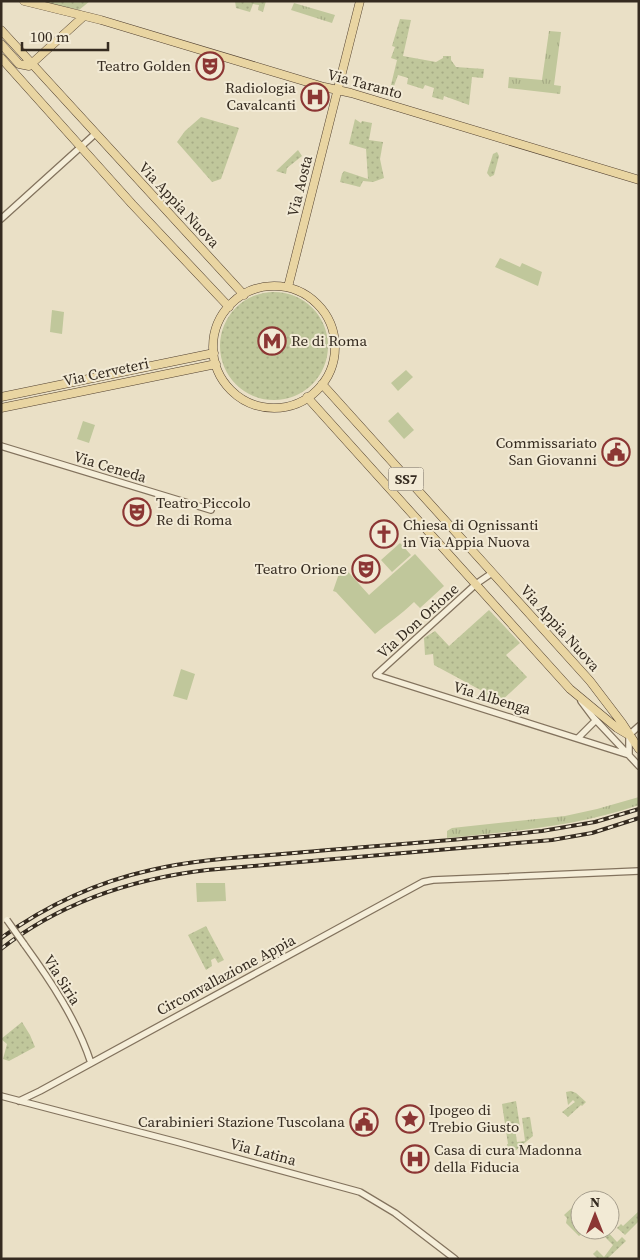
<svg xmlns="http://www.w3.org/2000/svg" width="640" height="1260" viewBox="0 0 640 1260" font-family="'Source Serif 4',serif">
	<defs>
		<pattern id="grass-tufts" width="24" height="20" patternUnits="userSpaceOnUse" patternTransform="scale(1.25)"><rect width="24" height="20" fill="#c0c79b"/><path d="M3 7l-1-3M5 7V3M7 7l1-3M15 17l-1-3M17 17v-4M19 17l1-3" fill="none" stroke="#a6ab85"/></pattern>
		<pattern id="park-dots" width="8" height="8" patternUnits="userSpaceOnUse" patternTransform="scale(1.25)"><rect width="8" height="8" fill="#c0c79b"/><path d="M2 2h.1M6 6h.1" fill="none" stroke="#a6ab85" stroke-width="1.8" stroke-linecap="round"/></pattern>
	</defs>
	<rect width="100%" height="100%" fill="#eae0c6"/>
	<path fill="url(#grass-tufts)" d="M294,3L335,15L332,23L291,10Z
		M549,31L561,32L554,85L561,86L560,94L508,88L509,77L542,80Z
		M639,797V805C575,827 513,831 447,838V831L452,828L565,816L597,809Z"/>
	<path fill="url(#park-dots)" d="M39,1H90L79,10Z
		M235,1H266L263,12L258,10L259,5L253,4L250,12L236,8Z
		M400,19L411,20L403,56L436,62L443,58V56H451V60L456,67L484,69L483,78L472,77L469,105L444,96L443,100L432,97L434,88L425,85L423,89L407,84L408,78L398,75L394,86L391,85L397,60L391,58L395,47L392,46Z
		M201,117L239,128L221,179L212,182L177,142L185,131Z
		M355,119L361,123L362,121L372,123L369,140L383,142L380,159L384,178L373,182L363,181L360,187L340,182L342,174L344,171L368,179L366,149L349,144Z
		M298,150L302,156L287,168L286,174L276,171Z
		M497,152L499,156L494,175L490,177L487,173L493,154Z
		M220 346a54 54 0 1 1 108 0a54 54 0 1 1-108 0Z
		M489,610L520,643L506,655L527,677L498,704L485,700L484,698L486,693L434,665L433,654L425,655L424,638L435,631L449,646Z
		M206,926L224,960L218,963L215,958L211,960L212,966L206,970L188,935Z
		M22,1022L30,1035L35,1047L9,1061L3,1059L7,1044L1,1039Z
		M571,1091L576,1093L586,1102L582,1106L581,1105L568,1117L562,1112L575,1102L573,1100L568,1105L566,1092Z
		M516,1101L520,1127L515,1128L517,1142L525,1141L522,1118L530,1117L533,1136L509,1156L507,1144H508L502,1104Z
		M576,1204L580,1207V1215L572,1223L582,1234L579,1236L566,1223L567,1218L564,1215Z
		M639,1211V1221L625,1235L617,1228L621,1224L623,1226Z
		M607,1231L617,1242L622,1237L626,1241L607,1259H598L593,1254L597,1250L604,1257L613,1245L603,1235Z"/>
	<path fill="#c0c79b" d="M500,258L520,267L522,263L542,272L538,286L495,267Z
		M52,310L64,312L62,334L50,332Z
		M406,370L413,377L398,391L391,383Z
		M398,412L414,430L404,439L388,421Z
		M83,421L95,425L89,443L77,439Z
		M400,543L411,555L392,572L381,560Z
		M415,554L444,586L420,608L414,602C402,614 388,623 375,634L336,592L333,591L342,565L369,595Z
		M181,669L195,674L187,700L173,696Z
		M196,883H225L226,901L197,902Z"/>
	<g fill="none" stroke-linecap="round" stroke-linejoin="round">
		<g stroke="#83735e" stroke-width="8">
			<path id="minor" d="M1,219L95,134
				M1,446L211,510
				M492,573L476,584L376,675L629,755
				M581,701L593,717L639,766
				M578,738L596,720
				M629,755V735L639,726
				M24,944C50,980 77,1020 91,1063
				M1,1096L177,1142L360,1192L395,1213L455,1259
				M19,1101L40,1091L423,882L433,880L639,871"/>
		</g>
		<g stroke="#524131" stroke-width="9">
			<path id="major" d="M24,1L101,20L324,87L351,93L639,180
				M1,30L244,295
				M1,44L19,64L29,66L84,16
				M1,58L132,204L229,307
				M213 347a61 61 0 1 1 122 0a61 61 0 1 1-122 0Z
				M288,287L360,1
				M322,384L590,681L622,723L639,749
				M1,397L214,353
				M307,397L570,689L617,728L627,734
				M1,408L216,364"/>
		</g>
		<use href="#minor" stroke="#f5eed9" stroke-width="5.5"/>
		<use href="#major" stroke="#e9d5a2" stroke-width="8"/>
		<g stroke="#352b20" stroke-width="4">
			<path id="rail" d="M1,938C47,905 97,882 151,870C202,858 254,857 305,852C384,845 463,840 542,831L595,822L639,809
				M1,949C61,902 132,879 207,870L552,840L592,833L639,818"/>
		</g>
		<use href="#rail" stroke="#f2ead5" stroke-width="2" stroke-dasharray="5.5" stroke-linecap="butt"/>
		<g stroke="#83735e" stroke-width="8" stroke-linecap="butt">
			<path id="minor-bridge" d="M7,920L24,944"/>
		</g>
		<use href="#minor-bridge" stroke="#f5eed9" stroke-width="5.5"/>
	</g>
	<defs>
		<g id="theatre-ring" transform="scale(1.4375)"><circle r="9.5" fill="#f2ead5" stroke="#8c3634" stroke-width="1.5"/><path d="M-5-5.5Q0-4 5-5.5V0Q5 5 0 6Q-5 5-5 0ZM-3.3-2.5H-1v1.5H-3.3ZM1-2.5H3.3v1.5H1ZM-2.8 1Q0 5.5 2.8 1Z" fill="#8c3634"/></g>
		<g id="hospital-ring" transform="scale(1.4375)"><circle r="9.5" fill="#f2ead5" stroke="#8c3634" stroke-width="1.5"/><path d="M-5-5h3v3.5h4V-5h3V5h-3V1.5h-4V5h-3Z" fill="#8c3634"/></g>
		<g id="metro-ring" transform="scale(1.4375)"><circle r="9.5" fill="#f2ead5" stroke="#8c3634" stroke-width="1.5"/><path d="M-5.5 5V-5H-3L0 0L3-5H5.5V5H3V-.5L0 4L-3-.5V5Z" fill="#8c3634"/></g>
		<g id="civic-ring" transform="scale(1.4375)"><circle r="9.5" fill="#f2ead5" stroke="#8c3634" stroke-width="1.5"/><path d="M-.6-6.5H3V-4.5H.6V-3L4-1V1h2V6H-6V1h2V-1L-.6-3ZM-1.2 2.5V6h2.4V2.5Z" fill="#8c3634"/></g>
		<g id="church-ring" transform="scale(1.4375)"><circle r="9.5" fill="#f2ead5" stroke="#8c3634" stroke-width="1.5"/><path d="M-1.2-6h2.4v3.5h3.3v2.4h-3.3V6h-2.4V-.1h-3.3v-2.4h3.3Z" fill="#8c3634"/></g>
		<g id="sight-ring" transform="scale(1.4375)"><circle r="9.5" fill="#f2ead5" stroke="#8c3634" stroke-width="1.5"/><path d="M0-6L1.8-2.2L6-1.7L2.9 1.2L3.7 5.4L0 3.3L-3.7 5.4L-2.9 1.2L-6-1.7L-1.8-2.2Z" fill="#8c3634"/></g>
	</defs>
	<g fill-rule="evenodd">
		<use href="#theatre-ring" x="210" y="66"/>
		<use href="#hospital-ring" x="315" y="97"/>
		<use href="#metro-ring" x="272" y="341"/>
		<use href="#civic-ring" x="616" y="452"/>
		<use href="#theatre-ring" x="137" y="512"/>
		<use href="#church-ring" x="384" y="534"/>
		<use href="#theatre-ring" x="366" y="569"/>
		<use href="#sight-ring" x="410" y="1119"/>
		<use href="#civic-ring" x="364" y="1122"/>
		<use href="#hospital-ring" x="415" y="1159"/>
	</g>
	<g text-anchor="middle" stroke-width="4" stroke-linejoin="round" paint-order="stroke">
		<rect fill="#f2ead5" stroke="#6e6456" stroke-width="1" x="388.5" y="467.5" width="35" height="23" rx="4"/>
		<g font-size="14" font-weight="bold" fill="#352b20">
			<text x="406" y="484">SS7</text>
		</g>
		<g font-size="15" fill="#352b20" stroke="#f2ead5" text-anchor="end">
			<text x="191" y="71">Teatro Golden</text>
			<text x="296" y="93">Radiologia<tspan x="296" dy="17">Cavalcanti</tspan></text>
			<text x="291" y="346" text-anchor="start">Re di Roma</text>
			<text x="597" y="448">Commissariato<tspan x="597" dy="17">San Giovanni</tspan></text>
			<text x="156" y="508" text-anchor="start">Teatro Piccolo<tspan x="156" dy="17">Re di Roma</tspan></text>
			<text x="403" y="530" text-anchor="start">Chiesa di Ognissanti<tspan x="403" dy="17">in Via Appia Nuova</tspan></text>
			<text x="347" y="574">Teatro Orione</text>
			<text x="429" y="1115" text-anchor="start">Ipogeo di<tspan x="429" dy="17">Trebio Giusto</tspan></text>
			<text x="345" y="1127">Carabinieri Stazione Tuscolana</text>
			<text x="434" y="1155" text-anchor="start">Casa di cura Madonna<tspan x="434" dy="17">della Fiducia</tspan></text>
		</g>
		<g font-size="15" fill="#352b20" stroke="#f2ead5">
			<text transform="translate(365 84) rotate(15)" y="5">Via Taranto</text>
			<text transform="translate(300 186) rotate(-76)" y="5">Via Aosta</text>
			<text transform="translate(179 205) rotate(47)" y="5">Via Appia Nuova</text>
			<text transform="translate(106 372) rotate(-12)" y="5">Via Cerveteri</text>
			<text transform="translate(110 467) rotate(17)" y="5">Via Ceneda</text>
			<text transform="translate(418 621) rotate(-42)" y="5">Via Don Orione</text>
			<text transform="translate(560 628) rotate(48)" y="5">Via Appia Nuova</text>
			<text transform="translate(492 698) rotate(17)" y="5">Via Albenga</text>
			<text transform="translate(226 975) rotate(-28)" y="5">Circonvallazione Appia</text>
			<text transform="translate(62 980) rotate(58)" y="5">Via Siria</text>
			<text transform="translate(263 1152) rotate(15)" y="5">Via Latina</text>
		</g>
	</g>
	<rect width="640" height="1260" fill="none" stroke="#352b20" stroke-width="5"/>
	<g transform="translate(595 1215)"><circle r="24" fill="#f2ead5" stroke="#a69e8d"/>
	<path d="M0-4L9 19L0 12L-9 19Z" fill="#8c3634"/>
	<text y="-8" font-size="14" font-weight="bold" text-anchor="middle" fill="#352b20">N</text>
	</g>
	<path d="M22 42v8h86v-8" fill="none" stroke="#352b20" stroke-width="2.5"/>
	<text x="30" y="42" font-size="15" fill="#352b20" stroke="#f2ead5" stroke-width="4" paint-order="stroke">100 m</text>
</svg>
